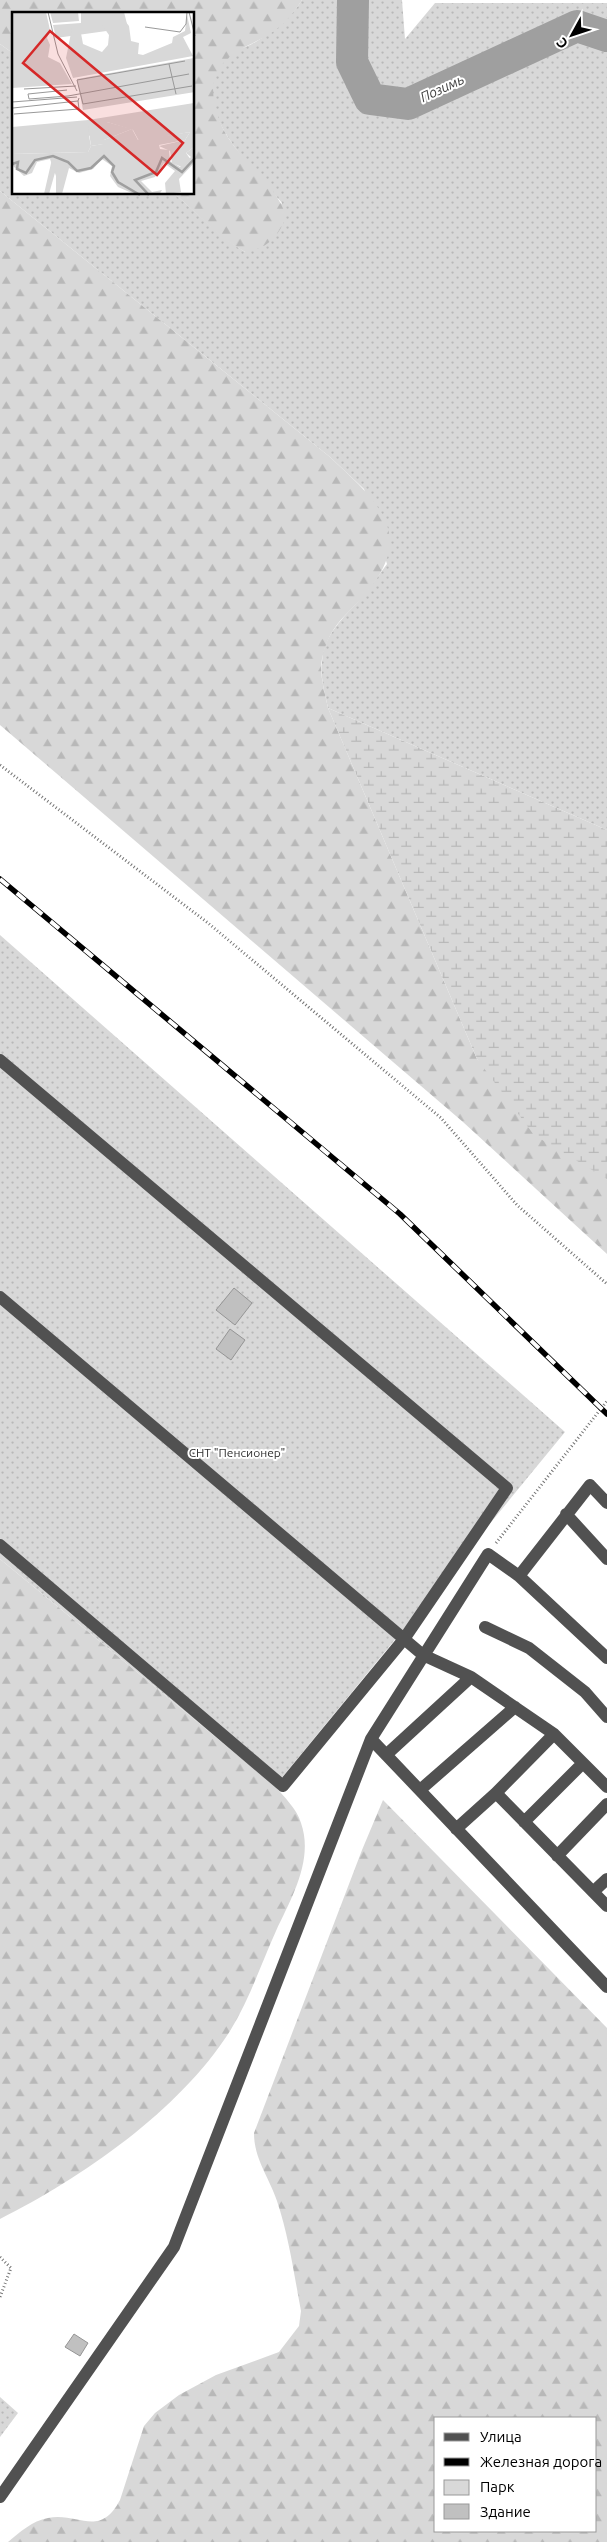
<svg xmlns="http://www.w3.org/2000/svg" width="607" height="2542" viewBox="0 0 607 2542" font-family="Ubuntu,sans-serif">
	<defs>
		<pattern id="green-dots" width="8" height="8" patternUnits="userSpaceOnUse" patternTransform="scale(1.25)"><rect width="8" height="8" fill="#d8d8d8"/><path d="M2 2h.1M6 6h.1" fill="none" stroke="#b8b8b8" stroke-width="1.8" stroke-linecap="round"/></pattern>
		<pattern id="forest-firs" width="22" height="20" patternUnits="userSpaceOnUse" patternTransform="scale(1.25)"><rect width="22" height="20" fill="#d8d8d8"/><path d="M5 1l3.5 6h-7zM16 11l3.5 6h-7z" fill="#b8b8b8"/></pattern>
		<pattern id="wetland-marsh" width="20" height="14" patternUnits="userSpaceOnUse" patternTransform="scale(1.25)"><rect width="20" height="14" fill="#d8d8d8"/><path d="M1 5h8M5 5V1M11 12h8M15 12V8" fill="none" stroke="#b8b8b8"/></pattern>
	</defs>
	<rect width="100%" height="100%" fill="#fff"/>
	<path fill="url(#green-dots)" d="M302,0H402L405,39L435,3H607V830L328,708C325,693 320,678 322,662C324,633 344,618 361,598C370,588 378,576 387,564L364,489L330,457L0,191V44L14,54V194H175L224,238L245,252L282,203C253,169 174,96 233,53C240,48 250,46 257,41C274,31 291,17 302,0Z
		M0,935L565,1432L275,1786L0,1559Z
		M0,2397L18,2413L0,2437Z"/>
	<path fill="url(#forest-firs)" fill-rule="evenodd" d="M0,0H302C294,12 286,23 274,31C256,44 234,48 221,66C212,78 212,93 215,106C226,157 275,176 286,217C278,238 266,249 245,252L224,239L175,194H194V14H14V54L0,44Z
		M0,191L330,457C381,505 418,536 361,599C341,620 329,628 322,659C319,674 325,692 328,708L477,1059L607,1178V1254L463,1122L0,725Z
		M0,1559L275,1786C284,1797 297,1809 301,1823C314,1860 291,1899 276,1931C261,1964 249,2001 230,2031C180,2110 82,2178 0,2219Z
		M383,1800L607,2028V2542H8C20,2532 32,2521 48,2518C79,2512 99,2539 120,2500L144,2426L155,2413L179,2395L216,2375L279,2352L299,2326L301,2311C294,2274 289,2237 277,2201C269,2177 254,2159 254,2133L362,1850ZM596,2418V2531H436V2418Z"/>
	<path fill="url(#wetland-marsh)" d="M328,708L607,830V1179L534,1135L477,1059Z"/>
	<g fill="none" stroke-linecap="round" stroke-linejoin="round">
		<path stroke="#9f9f9f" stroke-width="32" d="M353,0L352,62L370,99L408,104L577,26L607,36"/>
	</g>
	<path fill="#c0c0c0" stroke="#959595" d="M234,1288L252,1303L235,1325L216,1310Z
		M230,1329L245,1340L231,1360L216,1349Z
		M74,2334L88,2343L80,2356L65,2347Z"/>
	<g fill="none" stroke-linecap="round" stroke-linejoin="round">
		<path stroke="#737373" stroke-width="3" stroke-dasharray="1 2.5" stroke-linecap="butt" d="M0,765L208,923L441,1118L517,1205L607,1284
			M496,1543L607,1401
			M0,2257L11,2268L0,2297"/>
		<path stroke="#515151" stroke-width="12" d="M0,1060L507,1488L404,1639L283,1786L0,1545
			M0,1297L423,1655L471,1677L554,1734L607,1787
			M566,1514L607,1559
			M519,1576L590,1485L607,1503
			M485,1627L529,1648L585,1692L607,1717
			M371,1739L607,1987
			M386,1755L471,1677
			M420,1790L515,1707
			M496,1793L607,1906
			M524,1822L583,1763
			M456,1829L496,1793L554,1734
			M557,1856L607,1804
			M593,1892L607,1879
			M0,2497L174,2247L371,1739L488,1554L519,1576L607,1658"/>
		<g stroke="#000" stroke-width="5.5">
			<path id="rail" d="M0,879L400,1214L607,1414"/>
		</g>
		<use href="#rail" stroke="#fff" stroke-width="4" stroke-dasharray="11" stroke-linecap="butt"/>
	</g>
	<g text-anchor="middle" stroke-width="4" stroke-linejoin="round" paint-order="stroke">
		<g font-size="12" fill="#2f2f2f" stroke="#fff">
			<text x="237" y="1457">СНТ "Пенсионер"</text>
		</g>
		<g font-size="14" font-style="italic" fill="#404040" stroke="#fff">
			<text transform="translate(442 88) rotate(-25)" y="5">Позимь</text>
		</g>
	</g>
	<g transform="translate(12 12)">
		<rect width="182" height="182" fill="#fff"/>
		<path d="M38,0H66L67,9L41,11ZM69,0H112L116,16L44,26L41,13L69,11ZM182,46L183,80L71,98L65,67ZM120,117L126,128L178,120L173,128L147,133L148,137L157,138L158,149L168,155L179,145L174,141L182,135V151L167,167L169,180L154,182L153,171L163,159L152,151L143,165L129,169L140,180L150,178L147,183L122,182L106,175L98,164L100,154L90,147L81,157L67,161L57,156L50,182H44V164L38,147L25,150L20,161L12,164L0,153V142L76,140L79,134L91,132L92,128Z" fill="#d8d8d8"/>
		<path d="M0,0H34L38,18L35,26L38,33L36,45L48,51L60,72L0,76ZM108,3L117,14L119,29L127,31L126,42L131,43L160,31L161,25L173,19L175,3L179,21L171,25L181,44L61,66L54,46L60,16H68L71,32L90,40L96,33L97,23L90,13L95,4ZM182,91V135L174,141L179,148L170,155L160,151L158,139L147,134L173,128L178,120L127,129L121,118L95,110L77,124L79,134L76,140L0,142V115L76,108Z" fill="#d8d8d8"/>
		<path d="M88,109L95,110L120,117L92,128V132L79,134L76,114ZM40,147L44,149V157L37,182H32Z" fill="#d8d8d8"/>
		<path fill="none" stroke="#9f9f9f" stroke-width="2.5" d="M0,152L6,150L5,157L14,161L23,148L41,144L56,150L65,159L79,156L92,144L102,154L100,160L106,170L128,183M137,183L123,168L144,160L150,146L170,160L183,146"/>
		<path fill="none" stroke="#999" stroke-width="1" d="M36,0L46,42L65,79M177,0L183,24M133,15L168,20L174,12L175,0M173,49L65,68L71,92L180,74M157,52L164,82M12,77L64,74M55,78L16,82L17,87L56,84L177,62M0,90L65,85M1,96L66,89L67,86M2,102L67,97L66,89"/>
		<path fill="#d62828" fill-opacity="0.15" stroke="#d62828" stroke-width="2.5" d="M38,19L171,131L145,163L11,51Z"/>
		<rect width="182" height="182" fill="none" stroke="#000" stroke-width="2.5"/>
	</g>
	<rect x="434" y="2417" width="162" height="115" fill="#ffffff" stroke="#999999"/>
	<rect x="444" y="2433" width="25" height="8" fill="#515151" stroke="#999999"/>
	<text x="480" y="2442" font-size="15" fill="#000000">Улица</text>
	<rect x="444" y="2458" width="25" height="8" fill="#000000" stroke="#999999"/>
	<text x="480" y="2467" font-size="15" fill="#000000">Железная дорога</text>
	<rect x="444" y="2480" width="25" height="15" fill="#d8d8d8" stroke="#999999"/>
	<text x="480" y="2492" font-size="15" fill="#000000">Парк</text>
	<rect x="444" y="2504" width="25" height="15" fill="#c0c0c0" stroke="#999999"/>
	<text x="480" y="2517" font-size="15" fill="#000000">Здание</text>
	<g transform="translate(572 35) rotate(230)" stroke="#ffffff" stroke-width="4" paint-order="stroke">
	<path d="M0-4L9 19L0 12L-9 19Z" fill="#000000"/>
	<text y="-8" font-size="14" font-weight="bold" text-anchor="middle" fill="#000000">С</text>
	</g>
</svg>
